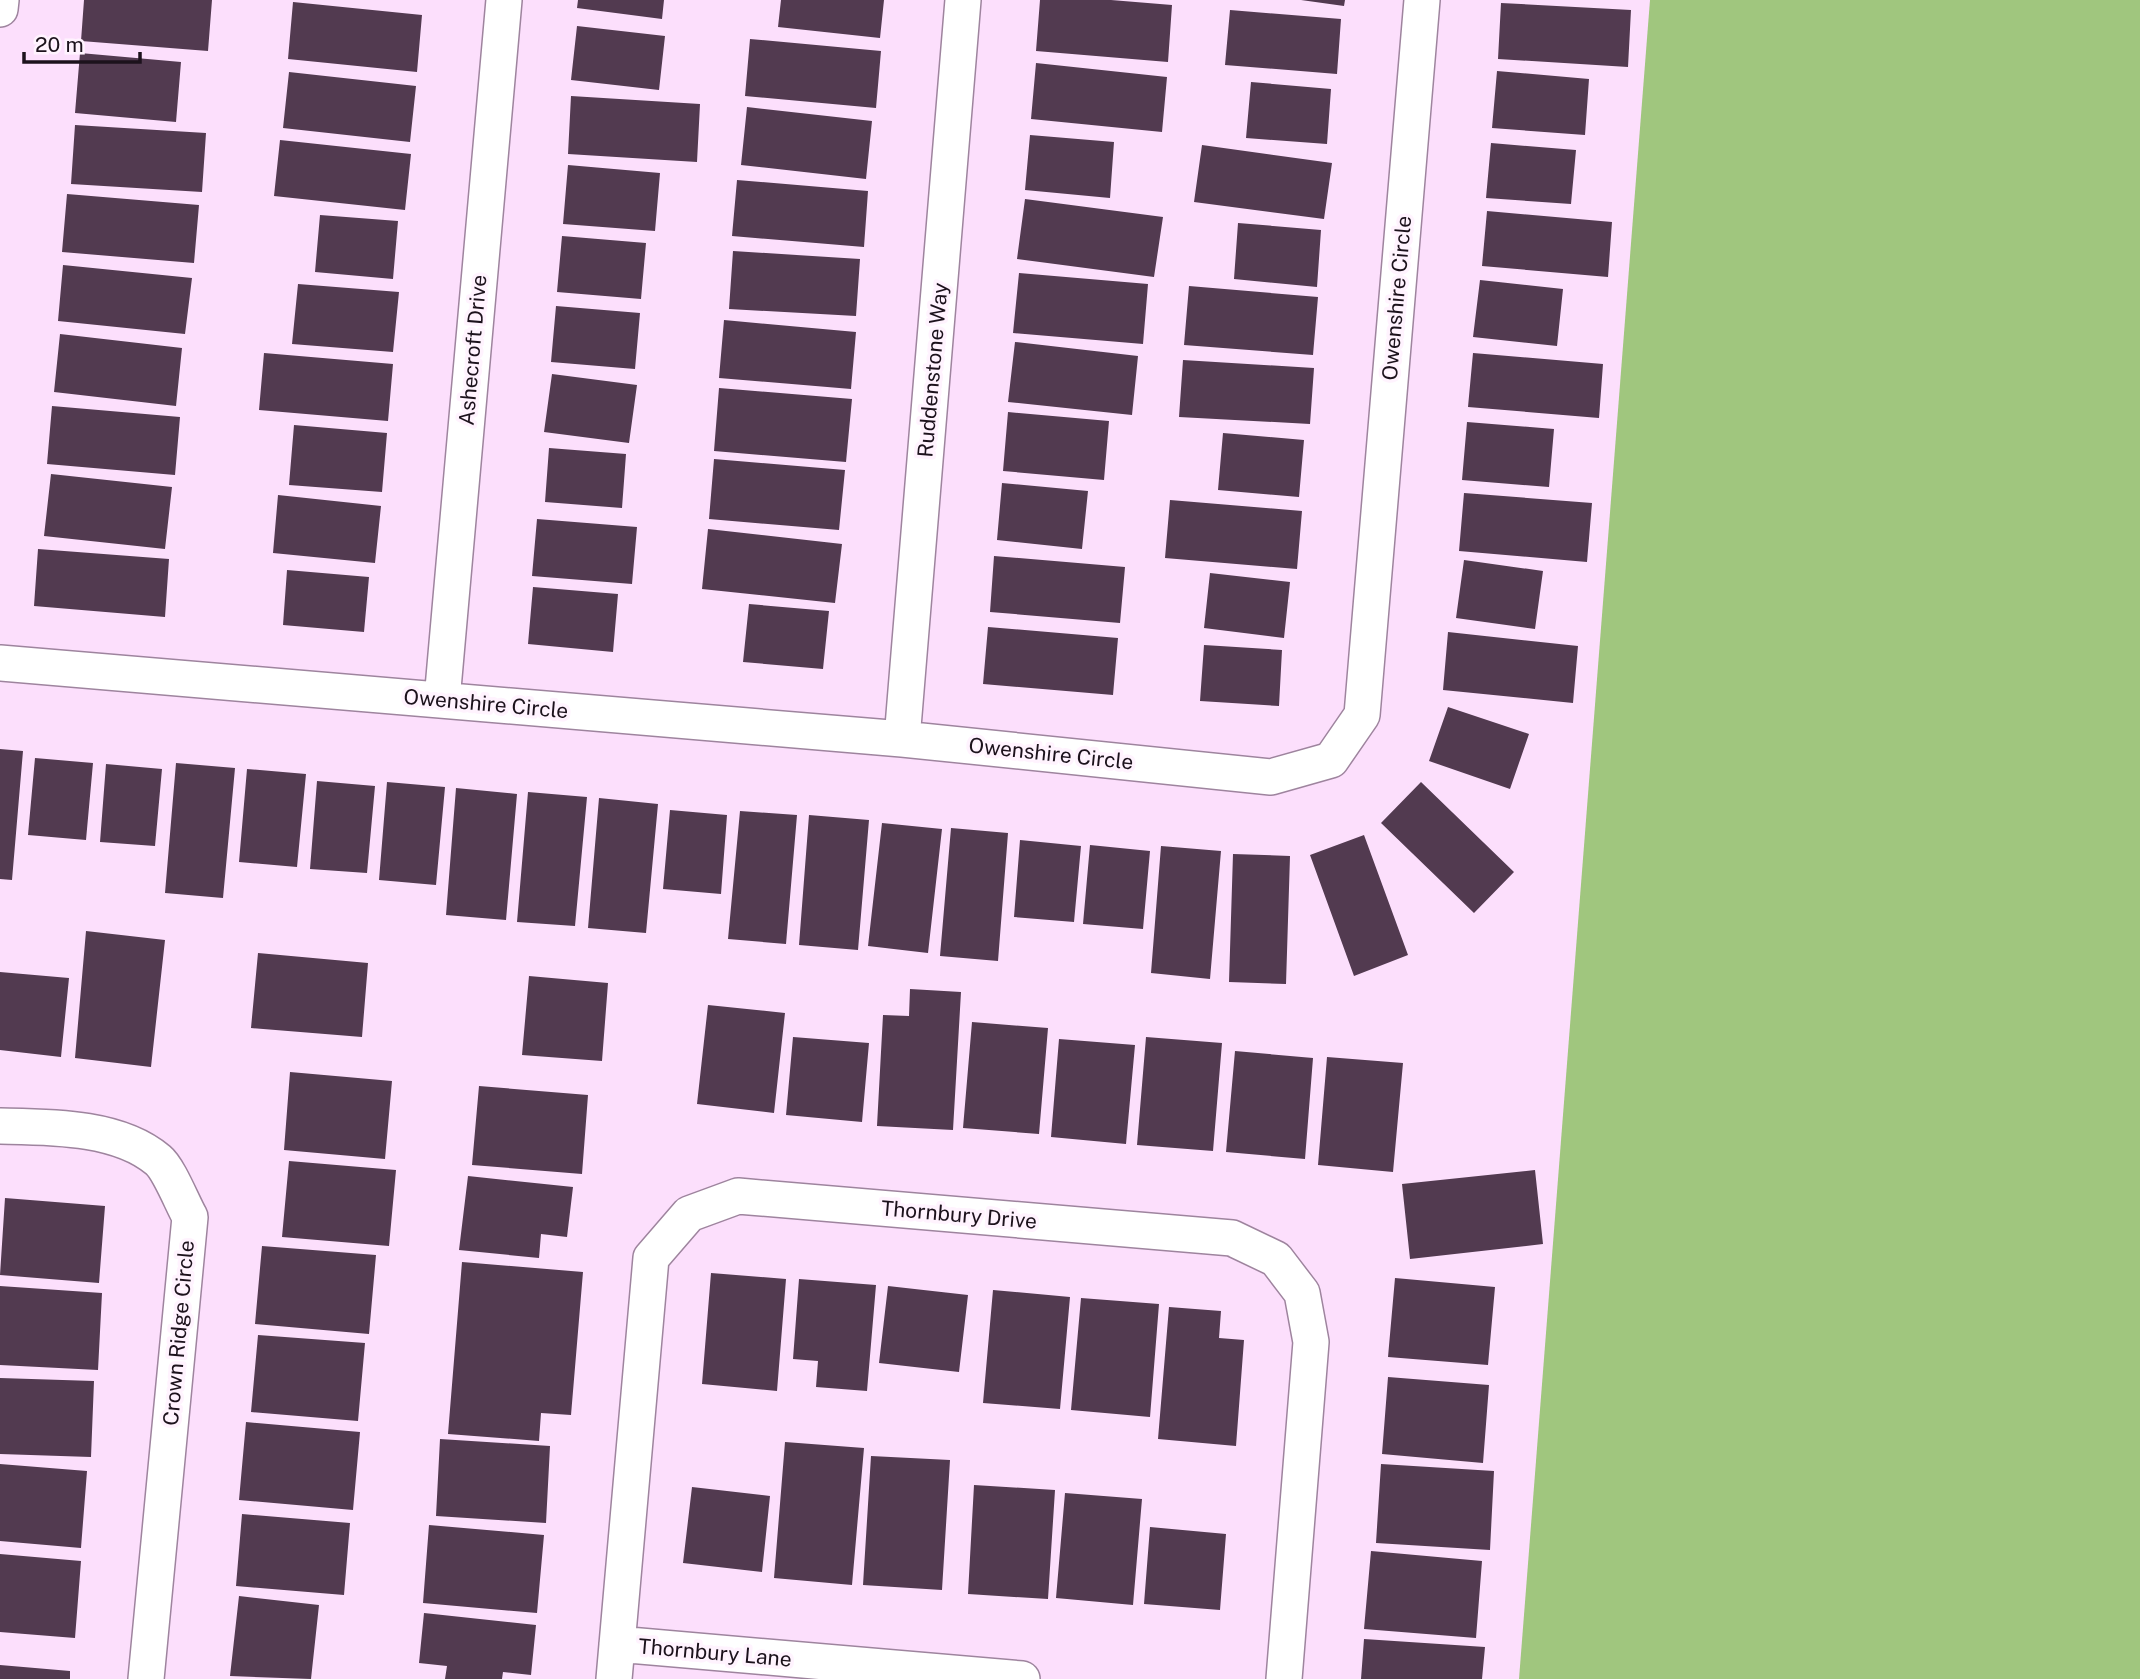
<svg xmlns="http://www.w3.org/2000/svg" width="2140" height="1679" viewBox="0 0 2140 1679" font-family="'Public Sans',sans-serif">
	<rect width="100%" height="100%" fill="#fcdffc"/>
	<path fill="#a0c67e" d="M1650,0H2140V1679H1519Z"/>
	<path fill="#523a50" d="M84,0H212L208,51L81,41Z
		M578,0H664L662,19L577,8Z
		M781,0H884L880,38L778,27Z
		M1040,0H1111L1172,5L1168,62L1036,51Z
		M1301,0H1345L1344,6Z
		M293,2L422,15L417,72L288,59Z
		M1501,3L1631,10L1628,67L1498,59Z
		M1230,10L1341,19L1337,74L1225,65Z
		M577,26L665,36L659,90L571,80Z
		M750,39L881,51L876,108L745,96Z
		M80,53L181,62L176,122L75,113Z
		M1036,63L1167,77L1162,132L1031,119Z
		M1497,71L1589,79L1585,135L1492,128Z
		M289,72L416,86L410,142L283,128Z
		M1251,82L1331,89L1327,144L1246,138Z
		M571,96L700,104L697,162L568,154Z
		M747,107L872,121L866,179L741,165Z
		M75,125L206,133L202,192L71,184Z
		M1030,135L1114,142L1110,198L1025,190Z
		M280,140L411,154L405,210L274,196Z
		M1491,143L1576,150L1571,204L1486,198Z
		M1202,145L1332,163L1324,219L1194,202Z
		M568,165L660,173L655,231L563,224Z
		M737,180L868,191L864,247L732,236Z
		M67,194L199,205L194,263L62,252Z
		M1025,199L1163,217L1154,277L1017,259Z
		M1487,211L1612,222L1608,277L1482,266Z
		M320,215L398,221L393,279L315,272Z
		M1238,223L1321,230L1317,287L1234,279Z
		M562,236L646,243L641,299L557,292Z
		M733,251L860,259L856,316L729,309Z
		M63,265L192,278L185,334L58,321Z
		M1019,273L1148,284L1143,344L1013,333Z
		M1480,280L1563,289L1557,346L1473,337Z
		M298,284L399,292L393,352L292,344Z
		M1189,286L1318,297L1313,355L1184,345Z
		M556,306L640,313L635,369L551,362Z
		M724,320L856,332L851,389L719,378Z
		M60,334L182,348L176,406L54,392Z
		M1015,342L1138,356L1132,415L1008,402Z
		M264,353L393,364L388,421L259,410Z
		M1473,353L1603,364L1599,418L1468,407Z
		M1183,360L1314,368L1310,424L1179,417Z
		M552,374L637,385L629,443L544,432Z
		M719,388L852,399L846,462L714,451Z
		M52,406L180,417L175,475L47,464Z
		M1008,412L1109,421L1104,480L1003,471Z
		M1467,422L1554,429L1549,487L1462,480Z
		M294,425L387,433L382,492L289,485Z
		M1223,433L1304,440L1299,497L1218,490Z
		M549,448L626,454L622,508L545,502Z
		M714,459L845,470L839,530L709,519Z
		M51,474L172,487L165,549L44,536Z
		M1002,483L1088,491L1082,549L997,540Z
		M1464,493L1592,503L1587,562L1459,551Z
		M278,495L381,506L375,563L273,553Z
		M1170,500L1302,511L1297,569L1165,558Z
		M537,519L637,527L632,584L532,576Z
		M708,529L842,544L835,603L702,589Z
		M38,549L169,559L165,617L34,606Z
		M994,556L1125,567L1120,623L990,612Z
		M1464,560L1543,571L1535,629L1456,618Z
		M287,570L369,577L364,632L283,625Z
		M1210,573L1290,582L1284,638L1204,628Z
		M533,587L618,594L613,652L528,644Z
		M749,604L829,611L823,669L743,662Z
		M988,627L1118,638L1113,695L983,684Z
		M1448,632L1578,646L1573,703L1443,690Z
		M1204,645L1282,650L1279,706L1200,701Z
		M1448,707L1529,734L1510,789L1429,761Z
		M0,749L23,751L12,880L0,879Z
		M35,758L93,763L86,840L28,835Z
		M176,763L235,768L223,898L165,893Z
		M106,764L162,769L155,846L100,842Z
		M247,769L306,774L297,867L239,862Z
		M317,781L375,786L367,873L310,869Z
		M387,782L445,787L436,885L379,880Z
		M1421,782L1514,872L1474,913L1381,823Z
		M456,788L517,794L506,920L446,915Z
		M528,792L587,797L575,926L517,922Z
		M599,798L658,804L646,933L588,928Z
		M670,810L727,815L721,894L663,889Z
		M740,811L797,815L786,944L728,939Z
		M809,815L869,820L858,950L799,945Z
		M882,823L942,829L928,953L868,946Z
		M951,828L1008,833L998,961L940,956Z
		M1364,835L1408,955L1354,976L1310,855Z
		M1020,840L1081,846L1074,922L1014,917Z
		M1090,845L1150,851L1143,929L1083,924Z
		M1161,846L1221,851L1210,979L1151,973Z
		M1233,854L1290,856L1286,984L1229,982Z
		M86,931L165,940L151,1067L75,1058Z
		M258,953L368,963L362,1037L251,1028Z
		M0,972L69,978L61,1057L0,1050Z
		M529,976L608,983L602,1061L522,1055Z
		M910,989L961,992L953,1130L877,1126L883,1015L909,1016Z
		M708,1005L785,1013L774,1113L697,1104Z
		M972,1022L1048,1028L1039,1134L963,1128Z
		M793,1037L869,1043L862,1122L786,1115Z
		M1146,1037L1222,1043L1213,1151L1137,1145Z
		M1059,1039L1135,1045L1126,1144L1051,1137Z
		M1235,1051L1313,1058L1305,1159L1226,1152Z
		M1327,1057L1403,1063L1393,1172L1318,1165Z
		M290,1072L392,1081L385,1159L284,1150Z
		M479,1086L588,1095L582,1174L472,1165Z
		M289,1161L396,1170L389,1246L282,1237Z
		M1535,1170L1543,1244L1410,1259L1402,1184Z
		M468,1176L573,1187L567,1237L541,1234L539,1258L459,1250Z
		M5,1198L105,1206L99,1283L0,1275Z
		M262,1246L376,1255L369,1334L255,1324Z
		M462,1262L583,1272L571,1415L541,1413L539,1441L448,1434Z
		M711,1273L786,1279L777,1391L702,1384Z
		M1395,1278L1495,1287L1488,1365L1388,1357Z
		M799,1279L876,1285L867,1391L816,1387L818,1361L793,1359Z
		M0,1286L102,1293L98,1370L0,1365Z
		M888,1286L968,1295L959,1372L879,1363Z
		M993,1290L1070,1297L1060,1409L983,1403Z
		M1081,1298L1159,1304L1150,1417L1071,1410Z
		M1169,1307L1221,1311L1219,1338L1244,1340L1236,1446L1158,1439Z
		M258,1335L365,1343L358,1421L251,1412Z
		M1388,1377L1489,1385L1483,1463L1382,1454Z
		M0,1378L94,1381L91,1457L0,1454Z
		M246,1422L360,1432L353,1510L239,1500Z
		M440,1439L550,1446L546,1523L436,1516Z
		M785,1442L864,1448L852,1585L774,1578Z
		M871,1456L950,1460L942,1590L863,1585Z
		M0,1464L87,1471L81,1548L0,1541Z
		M1381,1464L1494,1471L1490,1550L1376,1543Z
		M974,1485L1055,1490L1048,1599L968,1594Z
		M692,1487L770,1496L762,1572L683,1563Z
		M1065,1493L1142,1499L1133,1605L1056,1598Z
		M242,1514L350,1523L344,1595L236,1586Z
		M429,1525L544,1535L537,1613L423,1603Z
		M1150,1527L1226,1534L1220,1610L1144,1604Z
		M1371,1551L1482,1561L1476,1638L1364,1629Z
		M0,1554L81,1561L75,1638L0,1632Z
		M239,1596L319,1605L311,1679L230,1676Z
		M424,1613L536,1625L531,1675L503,1672L502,1679H445L447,1666L419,1663Z
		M1364,1639L1485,1647L1482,1679H1361Z
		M0,1665L70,1671V1679H0Z"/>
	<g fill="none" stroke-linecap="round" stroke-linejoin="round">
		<g stroke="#9e849e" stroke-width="38">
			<path id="street" d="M0,9L1,0
				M0,663L902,739L1271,777L1331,760L1362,715L1422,0
				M442,700L504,0
				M902,739L963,0
				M0,1126C49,1127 118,1126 158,1160C169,1169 182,1203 190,1217L146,1679
				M617,1644L1022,1679
				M614,1679L651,1258L689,1214L738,1196L1232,1238L1276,1259L1302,1293L1311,1342L1284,1679"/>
		</g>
		<use href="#street" stroke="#fff" stroke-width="35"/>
	</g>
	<g text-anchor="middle" stroke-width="7" stroke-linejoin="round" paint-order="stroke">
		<g font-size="21" fill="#1c121c" stroke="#fff3fe">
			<text transform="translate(1397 298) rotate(-85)" y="7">Owenshire Circle</text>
			<text transform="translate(473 350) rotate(-85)" y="7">Ashecroft Drive</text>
			<text transform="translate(933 370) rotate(-85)" y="7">Ruddenstone Way</text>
			<text transform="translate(486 704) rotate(5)" y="7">Owenshire Circle</text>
			<text transform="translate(1051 754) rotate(6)" y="7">Owenshire Circle</text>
			<text transform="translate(959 1215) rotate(5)" y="7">Thornbury Drive</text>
			<text transform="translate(179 1333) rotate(-85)" y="7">Crown Ridge Circle</text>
			<text transform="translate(715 1653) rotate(5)" y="7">Thornbury Lane</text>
		</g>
	</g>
	<path d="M24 52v10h116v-10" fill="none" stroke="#1c121c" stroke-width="3.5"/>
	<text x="35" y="52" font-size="21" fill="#1c121c" stroke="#fff3fe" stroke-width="5" paint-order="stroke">20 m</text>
</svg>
